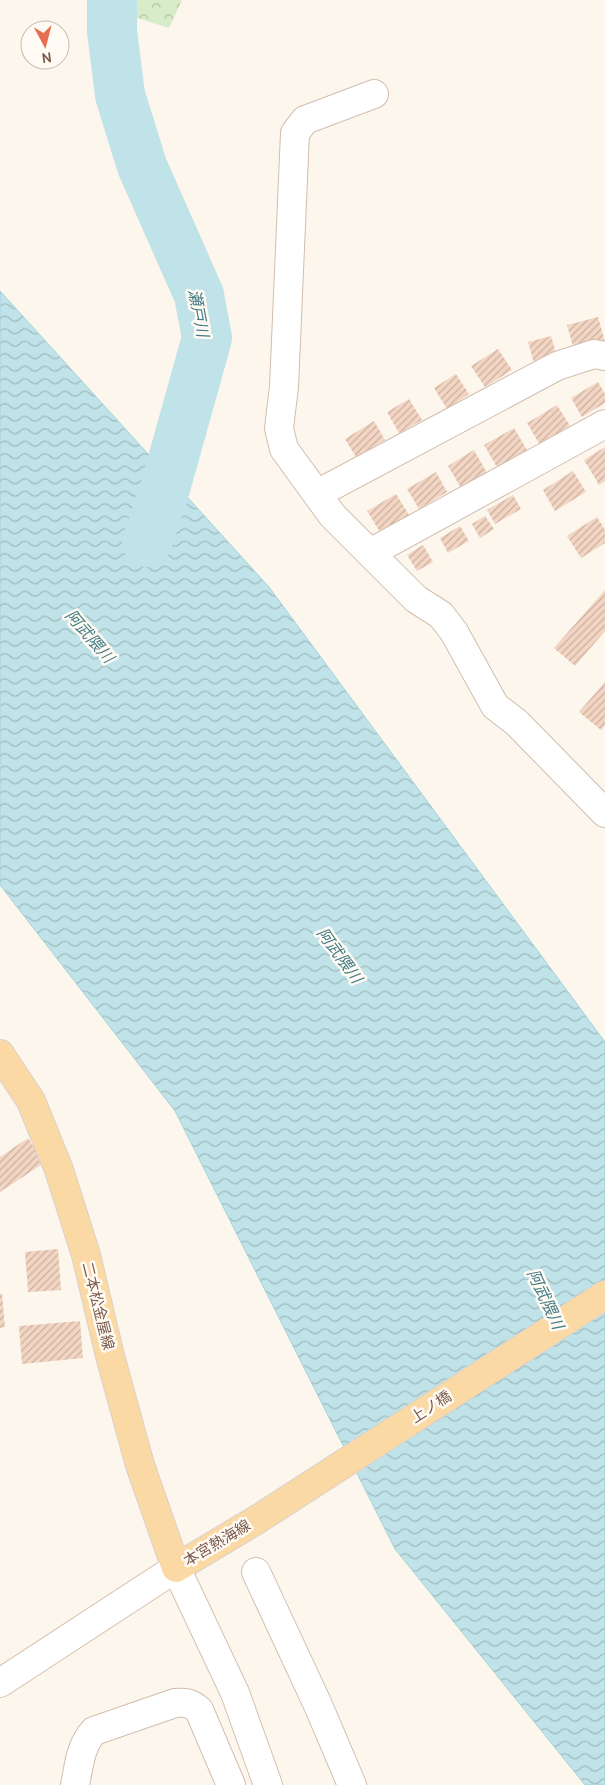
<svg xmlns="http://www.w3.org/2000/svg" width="605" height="1785" viewBox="0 0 605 1785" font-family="Cabin,'Noto Sans JP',sans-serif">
	<defs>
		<pattern id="forest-crowns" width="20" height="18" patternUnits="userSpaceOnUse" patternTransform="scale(1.25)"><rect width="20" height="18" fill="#d8ecc9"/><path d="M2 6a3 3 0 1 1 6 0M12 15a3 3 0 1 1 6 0" fill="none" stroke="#b4c2a5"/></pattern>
		<pattern id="water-waves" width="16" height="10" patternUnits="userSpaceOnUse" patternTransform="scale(1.25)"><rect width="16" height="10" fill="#bfe3e8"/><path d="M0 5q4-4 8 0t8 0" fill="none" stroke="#a0bbbe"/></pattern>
		<pattern id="building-hatch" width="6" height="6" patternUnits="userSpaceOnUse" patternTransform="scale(1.25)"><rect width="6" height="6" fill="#f3d5c3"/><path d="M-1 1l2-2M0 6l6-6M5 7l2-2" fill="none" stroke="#cab0a1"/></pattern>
	</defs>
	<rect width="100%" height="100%" fill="#fdf6ec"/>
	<path fill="url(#forest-crowns)" d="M96,0H182L169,28L100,6Z"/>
	<path fill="url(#water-waves)" stroke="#a5d3da" d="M0,291L269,587L605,1042V1785H585L395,1549L175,1111L0,885Z"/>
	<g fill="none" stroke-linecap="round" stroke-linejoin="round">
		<path stroke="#bfe3e8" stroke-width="50" d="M112,0V31L120,95L142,166L199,295L207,338L164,492L147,542"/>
	</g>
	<path fill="url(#building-hatch)" d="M598,317L605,342L574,350L567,325Z
		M551,336L557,357L534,363L528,342Z
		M498,349L512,370L485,387L471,366Z
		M456,374L469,394L447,409L434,388Z
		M598,382L605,394V403L582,417L571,398Z
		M409,399L422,420L399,433L387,412Z
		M557,405L570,426L540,445L527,423Z
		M374,421L385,440L356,457L345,439Z
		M514,428L527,450L497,467L484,445Z
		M605,447V481L599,485L584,460Z
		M474,450L487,473L461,488L448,466Z
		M573,471L586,492L555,511L543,490Z
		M436,472L447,492L419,509L407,489Z
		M396,494L409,515L380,532L367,511Z
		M513,495L521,509L495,524L487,510Z
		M485,516L494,529L480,538L472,524Z
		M597,517L605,530V543L581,558L567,536Z
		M460,526L469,541L448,553L440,538Z
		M423,545L433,562L417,571L407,555Z
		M605,590V631L575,666L554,648Z
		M605,682V725L601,730L579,712Z
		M28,1138L44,1163L0,1192V1157Z
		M58,1249L61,1290L28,1292L25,1252Z
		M0,1294H2L5,1327L0,1328Z
		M80,1321L83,1358L22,1364L19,1326Z"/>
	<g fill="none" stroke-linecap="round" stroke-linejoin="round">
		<g stroke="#d1beb0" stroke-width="30">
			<path id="street" d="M374,94L305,120L295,133L284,387L279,428L284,449L332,515L416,599L441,615L454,632L495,706L517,723L605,813
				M317,494L557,366L594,354L605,356
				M370,553L605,424
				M256,1572L318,1705L352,1785
				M75,1785C79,1766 80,1746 94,1731L175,1703C186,1702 191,1703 199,1710L231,1785"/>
		</g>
		<g stroke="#d6c0b0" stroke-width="30">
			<path id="secondary" d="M0,1683L176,1568L235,1693L268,1785"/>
		</g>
		<g stroke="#dad1cd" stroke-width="30">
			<path id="primary" d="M0,1054L31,1101L59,1170L86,1255L110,1356L140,1465L176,1568L258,1519L605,1295"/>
		</g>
		<use href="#street" stroke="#fff" stroke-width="28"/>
		<use href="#secondary" stroke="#fff" stroke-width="28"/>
		<use href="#primary" stroke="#fbd9a5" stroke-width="28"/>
	</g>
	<g text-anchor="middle" stroke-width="5" stroke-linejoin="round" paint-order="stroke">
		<g font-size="15" fill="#7a5c4d" stroke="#fffaf3">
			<text transform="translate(98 1306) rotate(76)" y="5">二本松金屋線</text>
			<text transform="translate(431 1407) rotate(-33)" y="5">上ノ橋</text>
			<text transform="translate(217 1543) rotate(-31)" y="5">本宮熱海線</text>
		</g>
		<g font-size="16" font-style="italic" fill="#437c86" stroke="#fffaf3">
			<text transform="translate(199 313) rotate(79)" y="6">瀬戸川</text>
			<text transform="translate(90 636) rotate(49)" y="6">阿武隈川</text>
			<text transform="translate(340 955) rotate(54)" y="6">阿武隈川</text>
			<text transform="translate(546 1299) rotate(65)" y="6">阿武隈川</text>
		</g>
	</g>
	<g transform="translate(45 45) rotate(173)"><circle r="24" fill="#fffaf3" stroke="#cabbb1"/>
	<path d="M0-4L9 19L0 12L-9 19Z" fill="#e76f51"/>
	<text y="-8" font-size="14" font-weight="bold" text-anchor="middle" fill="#7a5c4d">N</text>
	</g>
</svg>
